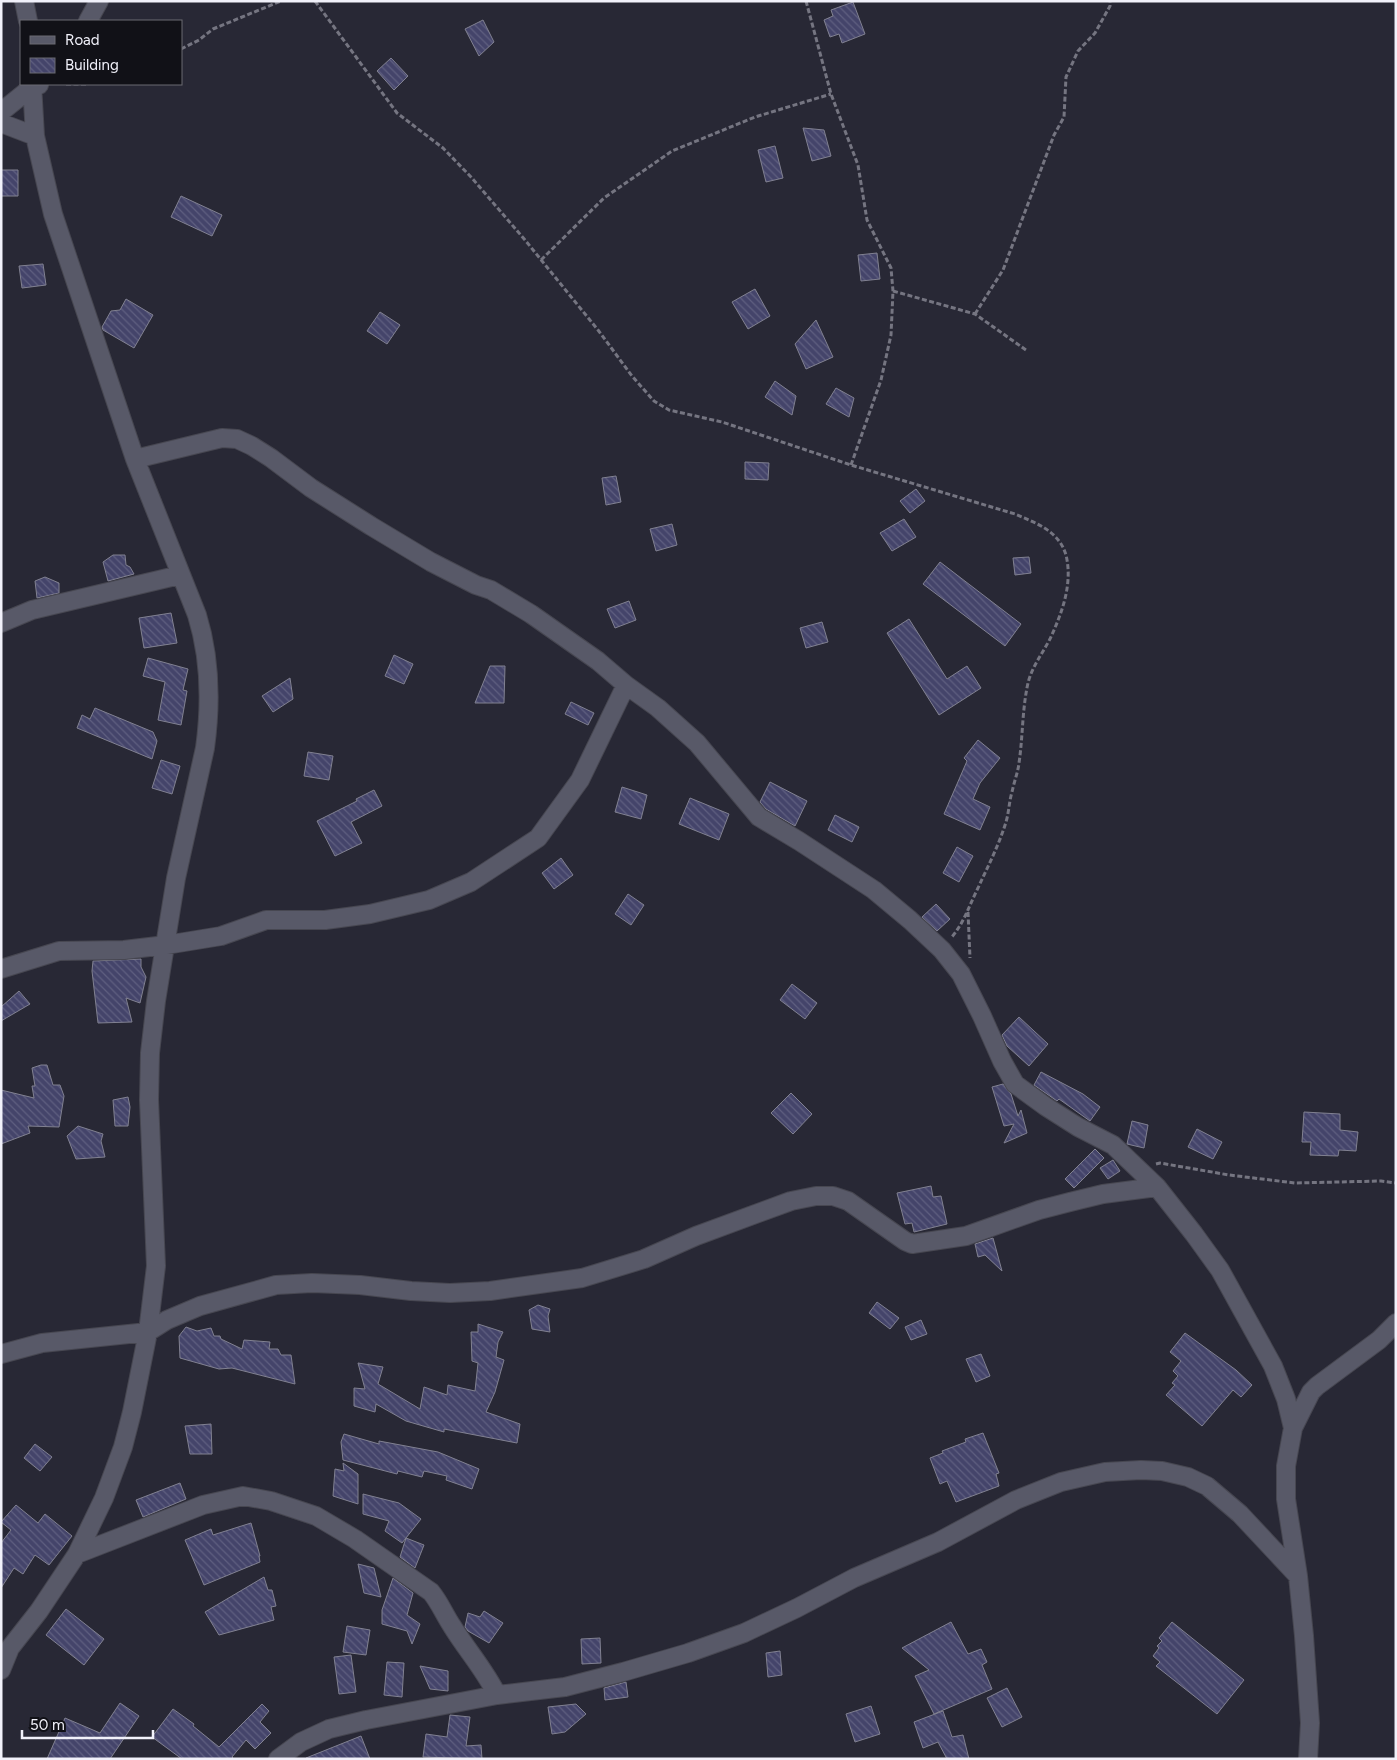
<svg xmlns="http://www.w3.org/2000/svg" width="1397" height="1760" viewBox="0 0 1397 1760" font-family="Figtree,sans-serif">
	<defs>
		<pattern id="building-back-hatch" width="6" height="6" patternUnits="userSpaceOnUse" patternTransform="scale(1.25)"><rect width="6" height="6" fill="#44446a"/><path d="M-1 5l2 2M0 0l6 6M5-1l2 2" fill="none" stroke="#5f5f80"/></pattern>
	</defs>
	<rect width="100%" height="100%" fill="#282835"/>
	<path fill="url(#building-back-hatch)" stroke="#818191" d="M853,2L865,34L842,43L839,34L830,37L824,20L833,16L831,10Z
		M483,20L494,42L479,56L465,29Z
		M391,58L408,76L394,90L377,71Z
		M803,128L824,130L831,156L812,161Z
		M775,146L783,178L766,182L758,150Z
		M1,170H18V196H1Z
		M181,196L222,215L212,236L171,217Z
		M877,253L880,279L861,281L858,255Z
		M43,264L46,285L22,288L19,266Z
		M755,289L770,316L748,329L732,302Z
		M126,299L153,315L134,348L103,330L102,327L111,311L120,310Z
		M380,312L400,325L387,344L367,331Z
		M816,320L833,357L806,369L795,344Z
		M775,381L796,396L792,415L765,397Z
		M836,388L854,398L849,417L826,404Z
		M745,462L769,463L768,480L745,479Z
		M616,476L621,502L606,505L602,478Z
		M916,489L925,501L910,513L900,501Z
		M904,519L916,537L892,551L880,533Z
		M672,524L677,545L656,551L650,529Z
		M113,555H125L126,565L130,567L134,574L108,581L103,562Z
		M1029,557L1031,573L1015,575L1013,558Z
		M940,562L1021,624L1005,646L923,584Z
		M45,577L59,583V593L37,598L35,581Z
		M629,601L636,620L615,628L607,609Z
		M171,613L177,643L144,648L139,618Z
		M909,619L947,679L967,666L981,688L939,715L887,633Z
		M822,622L828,642L806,648L800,628Z
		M394,655L413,664L404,684L385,676Z
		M148,658L188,669L183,690L187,691L181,725L158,720L165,682L143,676Z
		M490,666H505L504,703H475Z
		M290,678L293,699L273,712L262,696Z
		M571,702L594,713L588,725L565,714Z
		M95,708L153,732L157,741L152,759L77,728L82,715L90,719Z
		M978,740L1000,758L980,783L973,799L990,807L980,830L944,814L967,761L964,758Z
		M308,752L333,756L329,780L304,776Z
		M161,760L180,766L172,794L152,788Z
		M770,782L807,801L795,826L766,809L760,802Z
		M622,787L647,795L641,819L615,812Z
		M374,790L382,806L351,822L362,843L335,856L317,821L357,801L356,799Z
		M690,798L729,814L719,840L679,824Z
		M835,815L859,827L852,842L828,830Z
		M957,847L973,856L959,882L943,873Z
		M561,858L573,875L554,889L542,873Z
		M628,894L644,905L631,925L615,914Z
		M936,904L950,919L937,931L922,917Z
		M141,959V967L146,977L140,1003L126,998L132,1022L98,1023L92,971L93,961Z
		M792,984L817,1003L805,1019L780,1000Z
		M19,991L30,1004L1,1021V1007Z
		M1019,1017L1048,1044L1029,1066L1007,1046L1002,1035Z
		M41,1065H47L53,1085H60L64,1096L59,1127L28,1126L30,1133L1,1144V1090L34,1098L32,1086H35L32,1068Z
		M1041,1072L1083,1094L1100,1107L1090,1121L1059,1099L1057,1101L1034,1085Z
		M1003,1084L1011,1094L1018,1116L1021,1110L1027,1133L1004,1143L1014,1124L1004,1126L992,1087Z
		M791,1093L812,1114L793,1134L771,1113Z
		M128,1097L130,1107L128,1126H115L113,1100Z
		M1304,1112L1340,1114V1130L1358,1132L1356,1151L1339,1150L1338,1156L1310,1155L1311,1142H1302Z
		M1132,1121L1148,1125L1144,1148L1127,1144Z
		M78,1126L103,1134L101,1141L105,1157L76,1159L67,1136Z
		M1197,1129L1222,1142L1213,1159L1188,1147Z
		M1095,1149L1104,1158L1074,1188L1065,1179Z
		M1113,1160L1120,1171L1108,1179L1100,1168Z
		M931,1186L933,1197L941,1196L947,1224L914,1232L912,1223L905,1224L897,1193Z
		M993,1238L1002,1271L985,1255L978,1257L975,1244Z
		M877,1302L899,1318L890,1329L869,1313Z
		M538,1305L550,1309L548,1316L550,1332L532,1329L529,1310Z
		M921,1320L927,1334L911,1340L905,1327Z
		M478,1324L503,1332L498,1342L496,1357L504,1360L495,1392L486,1412L520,1424L517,1443L444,1429V1432L406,1421L376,1404L375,1412L354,1406V1388L365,1389L358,1363L383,1367L378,1384L420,1409L424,1387L447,1395L448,1385L475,1391L478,1363L472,1361L471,1332H478Z
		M186,1327L197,1331L211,1328L214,1336H220L221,1339L242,1349L244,1340L270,1342L269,1349H278L281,1355H291L295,1384L232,1368L219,1369L180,1358L179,1336Z
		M1185,1333L1236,1370L1252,1385L1241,1397L1233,1390L1202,1426L1166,1395L1175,1385L1172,1383L1178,1376L1173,1371L1181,1361L1170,1352Z
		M981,1354L990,1376L976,1382L966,1359Z
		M211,1424L212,1454H190L185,1426Z
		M983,1433L999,1473L996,1474L999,1486L956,1502L947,1481L940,1484L930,1458L943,1453L942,1451L966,1442L965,1439Z
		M344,1434L379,1444V1441L438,1452L479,1469L472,1489L446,1480L447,1476L424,1471L422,1477L398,1471L397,1474L343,1460L341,1442Z
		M35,1444L52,1457L40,1471L24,1458Z
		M343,1463L358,1474V1504L333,1496L335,1469L344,1471Z
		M180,1483L186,1499L143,1517L136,1500Z
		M363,1494L399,1503L421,1519L402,1543L385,1531L389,1521L363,1514Z
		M16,1505L38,1523L45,1514L72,1536L49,1565L35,1555L23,1574L14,1568L1,1588V1543L11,1530L1,1522Z
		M251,1523L260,1556H259L260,1562L204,1585L185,1540L211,1529L213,1535Z
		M406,1538L424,1545L415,1568L400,1557Z
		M358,1564L374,1568L381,1597L364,1593Z
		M264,1577L268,1590H272L276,1606L271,1607L274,1620L219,1635L205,1612Z
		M393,1578L413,1593L407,1615L420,1624L412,1644L407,1631L382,1624V1610Z
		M66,1609L104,1639L84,1665L46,1635Z
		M484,1611L503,1623L489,1643L468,1631L465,1627L468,1613L480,1617Z
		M951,1622L968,1654L981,1649L987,1662L982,1665L992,1689L934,1714L915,1676L929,1670L902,1648Z
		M1172,1622L1244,1680L1217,1714L1156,1666L1160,1662L1153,1656L1159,1648L1157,1646L1162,1641L1159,1638Z
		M347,1626L370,1630L366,1655L343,1652Z
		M600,1638L601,1663L582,1664L581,1639Z
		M780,1651L782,1675L768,1677L766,1653Z
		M351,1655L356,1692L339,1694L334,1657Z
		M387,1662L404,1663L402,1697L384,1695Z
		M420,1666L448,1671V1691L430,1689Z
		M626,1682L628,1697L605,1700L604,1688Z
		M1007,1688L1022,1717L1002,1727L987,1698Z
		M120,1703L139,1716L110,1759H47L65,1718L100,1733Z
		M262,1704L269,1711L260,1722L271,1733L255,1749L246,1740L232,1757L234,1759H182L152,1737L173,1709L194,1724L193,1726L219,1747Z
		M576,1704L586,1714L565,1732L552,1734L548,1707Z
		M871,1706L880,1734L855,1742L846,1714Z
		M943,1711L952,1737L963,1735L969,1759H947L938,1742L923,1748L914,1722Z
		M450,1715L470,1717L466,1746L481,1745L482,1759L423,1757L426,1734L447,1737Z
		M361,1736L370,1759H306V1758Z"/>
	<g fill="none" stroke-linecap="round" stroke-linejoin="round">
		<g stroke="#474751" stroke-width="20">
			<path id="street" d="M24,1L28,21
				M88,21L99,1
				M1,112L32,87L39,85
				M1,123L35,136
				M135,459L222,438L237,439L252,446L271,458L311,488L371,526L431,562L476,585L491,590L531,614L598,661L626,685L658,708L697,743L759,817L799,841L874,890L910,920L942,950L961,974L982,1016L1002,1061L1015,1084L1045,1106L1078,1127L1113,1145L1157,1187L1194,1234L1220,1270L1273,1366L1286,1399L1293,1428
				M1,623L32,610L180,575
				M1,969L59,951L124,950L166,945L221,936L266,920H325L370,914L429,900L471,882L538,838L580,780L626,685
				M1,1354L42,1343L148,1332L167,1320L200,1306L276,1285L312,1283L360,1285L411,1291L450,1293L490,1291L582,1278L644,1259L696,1236L791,1201L816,1196H833L848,1201L905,1241L912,1244L966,1236L1039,1210L1070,1202L1103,1194L1157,1187
				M77,1554L203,1505L243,1496L271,1501L316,1516L355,1539L431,1592C440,1603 444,1614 452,1626C466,1649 485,1670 497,1695
				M1,1670L10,1648L39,1611L77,1554L104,1498L123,1447L132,1412L148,1332L156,1266L149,1100L150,1053L156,1001L176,878L205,748C211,704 210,657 197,615L135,459L53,214L35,136L32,84
				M278,1759L301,1742L329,1729L366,1720L497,1695L565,1687L623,1672L688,1653L744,1633L797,1608L854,1578L938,1542L1016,1500L1061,1482L1105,1472L1141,1470L1162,1471L1188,1477L1207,1486L1240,1514L1298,1576
				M1308,1759L1310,1723L1304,1636L1298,1576L1286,1499V1466L1293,1428L1311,1392L1317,1386L1379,1340L1396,1323"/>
		</g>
		<path stroke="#757581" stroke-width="3" stroke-dasharray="5 2.5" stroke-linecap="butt" d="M315,1L397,113L443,148L471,177L525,240L598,330L632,376L654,401L669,410L722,422L851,465L1015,514C1036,523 1059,531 1066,555C1073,584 1062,613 1050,639C1042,654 1032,667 1028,683C1022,710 1023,736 1019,763C1018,772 1014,782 1012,792C1009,802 1009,812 1006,822C999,845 988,866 978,888C969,906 964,923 951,938
			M806,1L831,94L858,165L867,220L891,268L893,291L891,335L881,380L851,465
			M181,49L199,40L213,29L281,1
			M66,84H87
			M541,260L604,198L672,151L755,117L831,94
			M893,291L975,314L1026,350
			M975,314L1003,270L1054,135L1064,117L1066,77L1078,51L1095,33L1110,6V1
			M968,912L970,958
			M1156,1164L1160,1163L1229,1175L1295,1183L1381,1181L1396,1183"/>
		<use href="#street" stroke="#585968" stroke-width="18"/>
	</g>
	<rect width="1397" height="1760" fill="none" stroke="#f1f1fa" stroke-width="5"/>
	<rect x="20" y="20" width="162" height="65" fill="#111117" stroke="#6b6b72"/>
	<rect x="30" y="36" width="25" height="8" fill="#585968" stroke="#6b6b72"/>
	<text x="65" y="45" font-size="15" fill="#f1f1fa">Road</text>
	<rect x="30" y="58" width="25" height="15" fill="url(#building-back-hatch)" stroke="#6b6b72"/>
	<text x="65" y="70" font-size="15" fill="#f1f1fa">Building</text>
	<path d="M22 1730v8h131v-8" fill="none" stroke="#f1f1fa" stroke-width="2.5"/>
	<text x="30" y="1730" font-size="15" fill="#f1f1fa" stroke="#111117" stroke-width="4" paint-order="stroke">50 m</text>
</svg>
